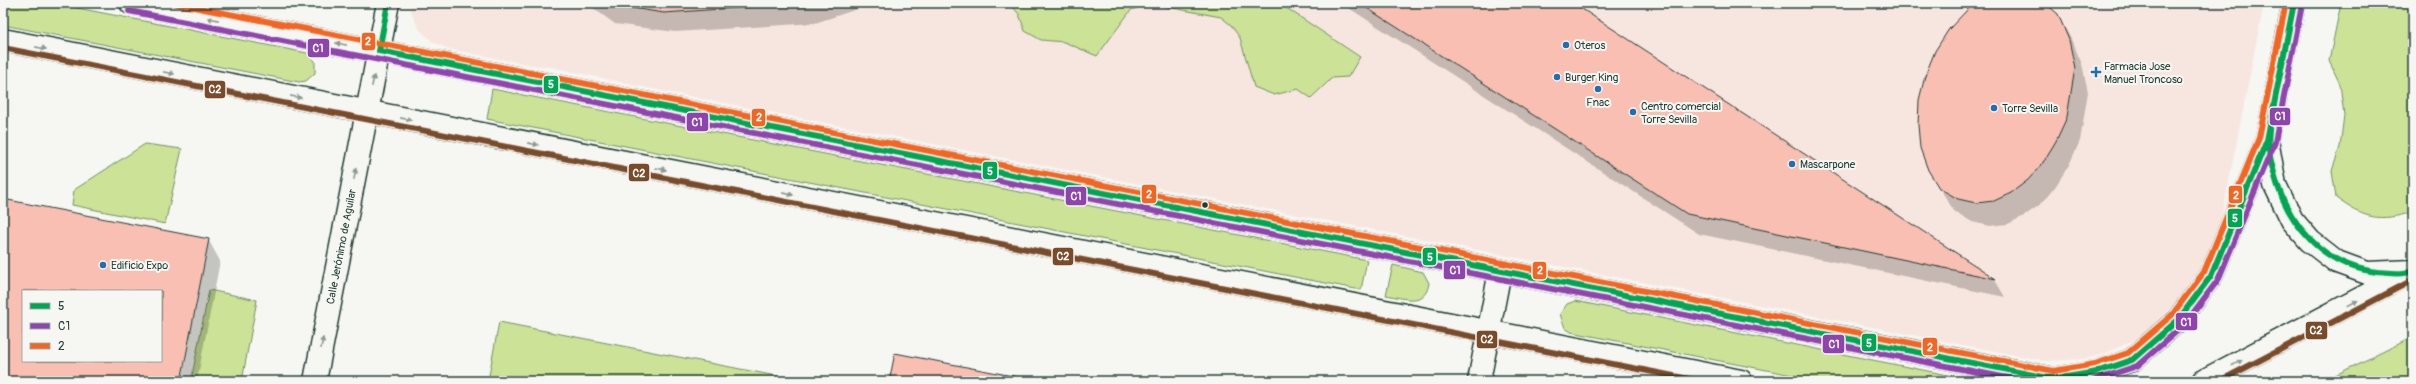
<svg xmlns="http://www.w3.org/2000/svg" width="2416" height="384" viewBox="0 0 2416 384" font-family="Pangolin,sans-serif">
	<rect width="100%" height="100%" fill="#f6f6f2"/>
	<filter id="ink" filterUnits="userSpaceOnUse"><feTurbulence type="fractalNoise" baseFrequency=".025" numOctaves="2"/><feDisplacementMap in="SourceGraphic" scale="8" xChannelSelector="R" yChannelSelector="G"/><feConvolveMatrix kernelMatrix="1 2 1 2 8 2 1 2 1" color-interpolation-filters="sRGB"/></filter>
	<g filter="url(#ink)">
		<path fill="#f7e6df" d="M409,3H2264L2224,206L2217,234L2205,261L2179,300L2140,337L2104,354L2085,359L2046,361L657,90L551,67L531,65L449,49L433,42L420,30L413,17Z"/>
		<path fill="#cbe297" stroke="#759066" d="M3,3H52L307,53L315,61V73L306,81L299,82L3,25Z
			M1009,3H1279L1360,57L1348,77L1332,78L1311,98L1298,89L1274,95L1254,87L1240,38L1231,25L1221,17L1151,4L1131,10L1097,56L1064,42L1041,40L1025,31L1019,14Z
			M2341,3H2413V212C2378,222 2365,219 2336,198L2332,171L2340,147L2344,115L2340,84L2329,61Z
			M492,89L1367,260L1361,290L487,119Z
			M145,144L182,149L165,224L72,205L74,190Z
			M1393,265L1423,272L1429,283C1426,307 1403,298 1386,295Z
			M209,290L257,300L242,381H191Z
			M1575,301L1958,377L1957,381H1823L1571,332L1565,328L1560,314L1567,304Z
			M499,322L802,381H488Z
			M2413,337V381H2323Z"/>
		<path fill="#0003" fill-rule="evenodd" d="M586,3H876L815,23L675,32L615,24Z
			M1341,3H1570L1995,280L2005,297L1699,234Z
			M1980,3H2044L2058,15L2071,39L2082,64L2088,92L2080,141L2069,165L2055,187L2041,204L2024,216L2008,224L1990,226L1972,222L1954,211L1928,170Z
			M3,200L208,239L220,261L197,381H3ZM23,291H161V361H23Z
			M891,377L1032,381H894Z"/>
		<path fill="#f9bfb2" stroke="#1f3d34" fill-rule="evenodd" d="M600,3H806L664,13Z
			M1359,3H1573L1996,279L1687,214Z
			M1978,3H2045L2058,14L2069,40L2075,68L2067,117L2056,141L2042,164L2028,180L2011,193L1994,201L1976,203L1958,199L1939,188L1928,170L1920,148L1918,125L1919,100L1925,76L1935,51L1949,29L1969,8Z
			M3,199L209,239L181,381H3ZM23,291H161V361H23Z
			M895,353L1038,381H910L890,377Z"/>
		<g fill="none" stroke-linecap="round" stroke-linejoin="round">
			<g stroke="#1f3d34" stroke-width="25">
				<g id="minor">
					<path d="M131,3L2054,379L2097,372L2132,360L2178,320L2211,276L2267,140"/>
					<path d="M3,40L1741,381"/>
					<path id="s1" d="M315,381L388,3"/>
					<path d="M1479,381L1500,271"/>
					<path d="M2203,381L2409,273"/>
				</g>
			</g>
			<g stroke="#1f3d34" stroke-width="25">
				<path id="major" d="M2294,3L2267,140L2275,185L2292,220L2310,241L2337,262L2367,273L2413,271"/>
			</g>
			<use href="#minor" stroke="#f6f6f2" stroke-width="22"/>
			<use href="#major" stroke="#f6f6f2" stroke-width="22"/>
			<g stroke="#f6f6f2" stroke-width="9">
				<path id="bus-1" d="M388,3L379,51L2054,379L2097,372L2132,360L2178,320L2211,276L2267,140L2294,3
					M2269,131C2267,145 2270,160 2274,173C2287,224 2323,266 2377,272C2388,273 2402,275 2413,271"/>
			</g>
			<g stroke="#f6f6f2" stroke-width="9">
				<path id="bus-2" d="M129,11L2023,381
					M2092,381L2137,366L2184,325L2218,280L2275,142L2302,5"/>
			</g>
			<g stroke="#f6f6f2" stroke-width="9">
				<path id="bus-3" d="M173,3L2054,371L2095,364L2128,353L2172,315L2204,272L2259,138L2286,3"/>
			</g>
			<g stroke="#f6f6f2" stroke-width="9">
				<path id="bus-4" d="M3,48L1699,381
					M2220,381L2413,280"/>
			</g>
			<use href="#bus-1" stroke="#00a651" stroke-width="6"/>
			<use href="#bus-2" stroke="#8e44ad" stroke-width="6"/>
			<use href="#bus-3" stroke="#f26522" stroke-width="6"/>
			<use href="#bus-4" stroke="#7a4b2a" stroke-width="6"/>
		</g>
		<defs><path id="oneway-solid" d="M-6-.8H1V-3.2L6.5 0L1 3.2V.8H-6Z"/></defs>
		<g fill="#8a9a93">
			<use href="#oneway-solid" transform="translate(213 19) rotate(-169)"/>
			<use href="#oneway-solid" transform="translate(341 44) rotate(-169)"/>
			<use href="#oneway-solid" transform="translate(41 48) rotate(11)"/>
			<use href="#oneway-solid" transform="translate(169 73) rotate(11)"/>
			<use href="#oneway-solid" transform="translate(373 81) rotate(-79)"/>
			<use href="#oneway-solid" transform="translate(296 97) rotate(11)"/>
			<use href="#oneway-solid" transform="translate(406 119) rotate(11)"/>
			<use href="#oneway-solid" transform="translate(533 144) rotate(11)"/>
			<use href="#oneway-solid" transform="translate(661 169) rotate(11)"/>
			<use href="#oneway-solid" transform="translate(355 174) rotate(-79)"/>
			<use href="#oneway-solid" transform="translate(788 194) rotate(11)"/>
			<use href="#oneway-solid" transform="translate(2353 303) rotate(-28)"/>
			<use href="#oneway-solid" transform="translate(322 343) rotate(-79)"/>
			<use href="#oneway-solid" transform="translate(2237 363) rotate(-28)"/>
		</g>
	</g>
	<g fill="#1f6fb2" stroke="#f6f6f2" stroke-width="1.5">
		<circle cx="1566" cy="45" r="4"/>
		<path d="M2094 66h4v4h4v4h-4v4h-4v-4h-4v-4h4z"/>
		<circle cx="1557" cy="77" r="4"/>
		<circle cx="1598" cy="89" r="4"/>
		<circle cx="1994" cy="108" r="4"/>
		<circle cx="1633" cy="112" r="4"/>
		<circle cx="1792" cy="164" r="4"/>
		<circle cx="103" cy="265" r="4"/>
	</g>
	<circle fill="#1f3d34" stroke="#f6f6f2" stroke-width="1.5" cx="1205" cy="205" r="3.5"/>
	<g text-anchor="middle" stroke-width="4" stroke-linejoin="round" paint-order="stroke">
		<g font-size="11" fill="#1f3d34" stroke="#f6f6f2" text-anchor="start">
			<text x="1574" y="49">Oteros</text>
			<text x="2104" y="70">Farmacia Jose<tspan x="2104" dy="13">Manuel Troncoso</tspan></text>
			<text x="1565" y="81">Burger King</text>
			<text x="1598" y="106" text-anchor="middle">Fnac</text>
			<text x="1641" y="110">Centro comercial<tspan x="1641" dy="13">Torre Sevilla</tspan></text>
			<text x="2002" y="112">Torre Sevilla</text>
			<text x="1800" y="168">Mascarpone</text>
			<text x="111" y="269">Edificio Expo</text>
		</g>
		<g font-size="11" fill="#1f3d34" stroke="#f6f6f2">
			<text dy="4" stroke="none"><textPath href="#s1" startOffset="137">Calle Jerónimo de Aguilar</textPath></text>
		</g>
	</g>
	<g stroke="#f6f6f2" stroke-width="1.5">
		<rect x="361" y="32" width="15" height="19" rx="4" fill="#f26522"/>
		<rect x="307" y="38" width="23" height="20" rx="4" fill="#8e44ad"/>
		<rect x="543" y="75" width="16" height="19" rx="4" fill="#00a651"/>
		<rect x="204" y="80" width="22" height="19" rx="4" fill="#7a4b2a"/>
		<rect x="2269" y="107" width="22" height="19" rx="4" fill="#8e44ad"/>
		<rect x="751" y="108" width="15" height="19" rx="4" fill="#f26522"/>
		<rect x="686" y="112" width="23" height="20" rx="4" fill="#8e44ad"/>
		<rect x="982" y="161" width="16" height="19" rx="4" fill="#00a651"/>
		<rect x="628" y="163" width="22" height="19" rx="4" fill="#7a4b2a"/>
		<rect x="1141" y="184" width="16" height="20" rx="4" fill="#f26522"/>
		<rect x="2228" y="185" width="15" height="19" rx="4" fill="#f26522"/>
		<rect x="1065" y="186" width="22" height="20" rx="4" fill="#8e44ad"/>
		<rect x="2227" y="208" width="16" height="20" rx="4" fill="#00a651"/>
		<rect x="1052" y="247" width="22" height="19" rx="4" fill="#7a4b2a"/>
		<rect x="1422" y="247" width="15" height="19" rx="4" fill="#00a651"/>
		<rect x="1443" y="260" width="23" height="20" rx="4" fill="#8e44ad"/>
		<rect x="1532" y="261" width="15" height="19" rx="4" fill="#f26522"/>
		<rect x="2175" y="312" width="23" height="19" rx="4" fill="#8e44ad"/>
		<rect x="2305" y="321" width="23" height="19" rx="4" fill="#7a4b2a"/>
		<rect x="1476" y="330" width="22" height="19" rx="4" fill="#7a4b2a"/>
		<rect x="1861" y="333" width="16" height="19" rx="4" fill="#00a651"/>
		<rect x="1822" y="334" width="23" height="20" rx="4" fill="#8e44ad"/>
		<rect x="1922" y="337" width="16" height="19" rx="4" fill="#f26522"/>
	</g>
	<g font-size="11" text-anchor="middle" font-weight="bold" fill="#fff">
		<text x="368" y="45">2</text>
		<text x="318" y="52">C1</text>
		<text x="551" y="88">5</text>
		<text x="215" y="93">C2</text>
		<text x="2280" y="120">C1</text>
		<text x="759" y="121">2</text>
		<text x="697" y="126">C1</text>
		<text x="990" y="175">5</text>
		<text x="639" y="177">C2</text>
		<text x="1149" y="198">2</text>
		<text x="2236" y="199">2</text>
		<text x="1076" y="200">C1</text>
		<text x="2235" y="222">5</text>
		<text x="1063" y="260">C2</text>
		<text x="1430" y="261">5</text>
		<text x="1455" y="274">C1</text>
		<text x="1540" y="274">2</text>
		<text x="2186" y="326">C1</text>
		<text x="2316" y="334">C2</text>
		<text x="1487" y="343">C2</text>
		<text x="1869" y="347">5</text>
		<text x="1834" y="348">C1</text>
		<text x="1930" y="351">2</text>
	</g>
	<rect width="2416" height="384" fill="none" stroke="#f6f6f2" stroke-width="16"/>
	<rect x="8" y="8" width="2400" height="368" fill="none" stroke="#1f3d34" stroke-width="1.5" filter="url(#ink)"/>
	<rect x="22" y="290" width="140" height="72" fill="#f6f6f2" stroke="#a0aca6"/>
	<rect x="30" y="303" width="20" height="6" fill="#00a651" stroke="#a0aca6"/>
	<text x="58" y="310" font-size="12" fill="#1f3d34">5</text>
	<rect x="30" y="323" width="20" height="6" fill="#8e44ad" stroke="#a0aca6"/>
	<text x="58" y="330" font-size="12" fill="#1f3d34">C1</text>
	<rect x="30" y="343" width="20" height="6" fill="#f26522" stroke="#a0aca6"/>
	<text x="58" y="350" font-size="12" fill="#1f3d34">2</text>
</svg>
